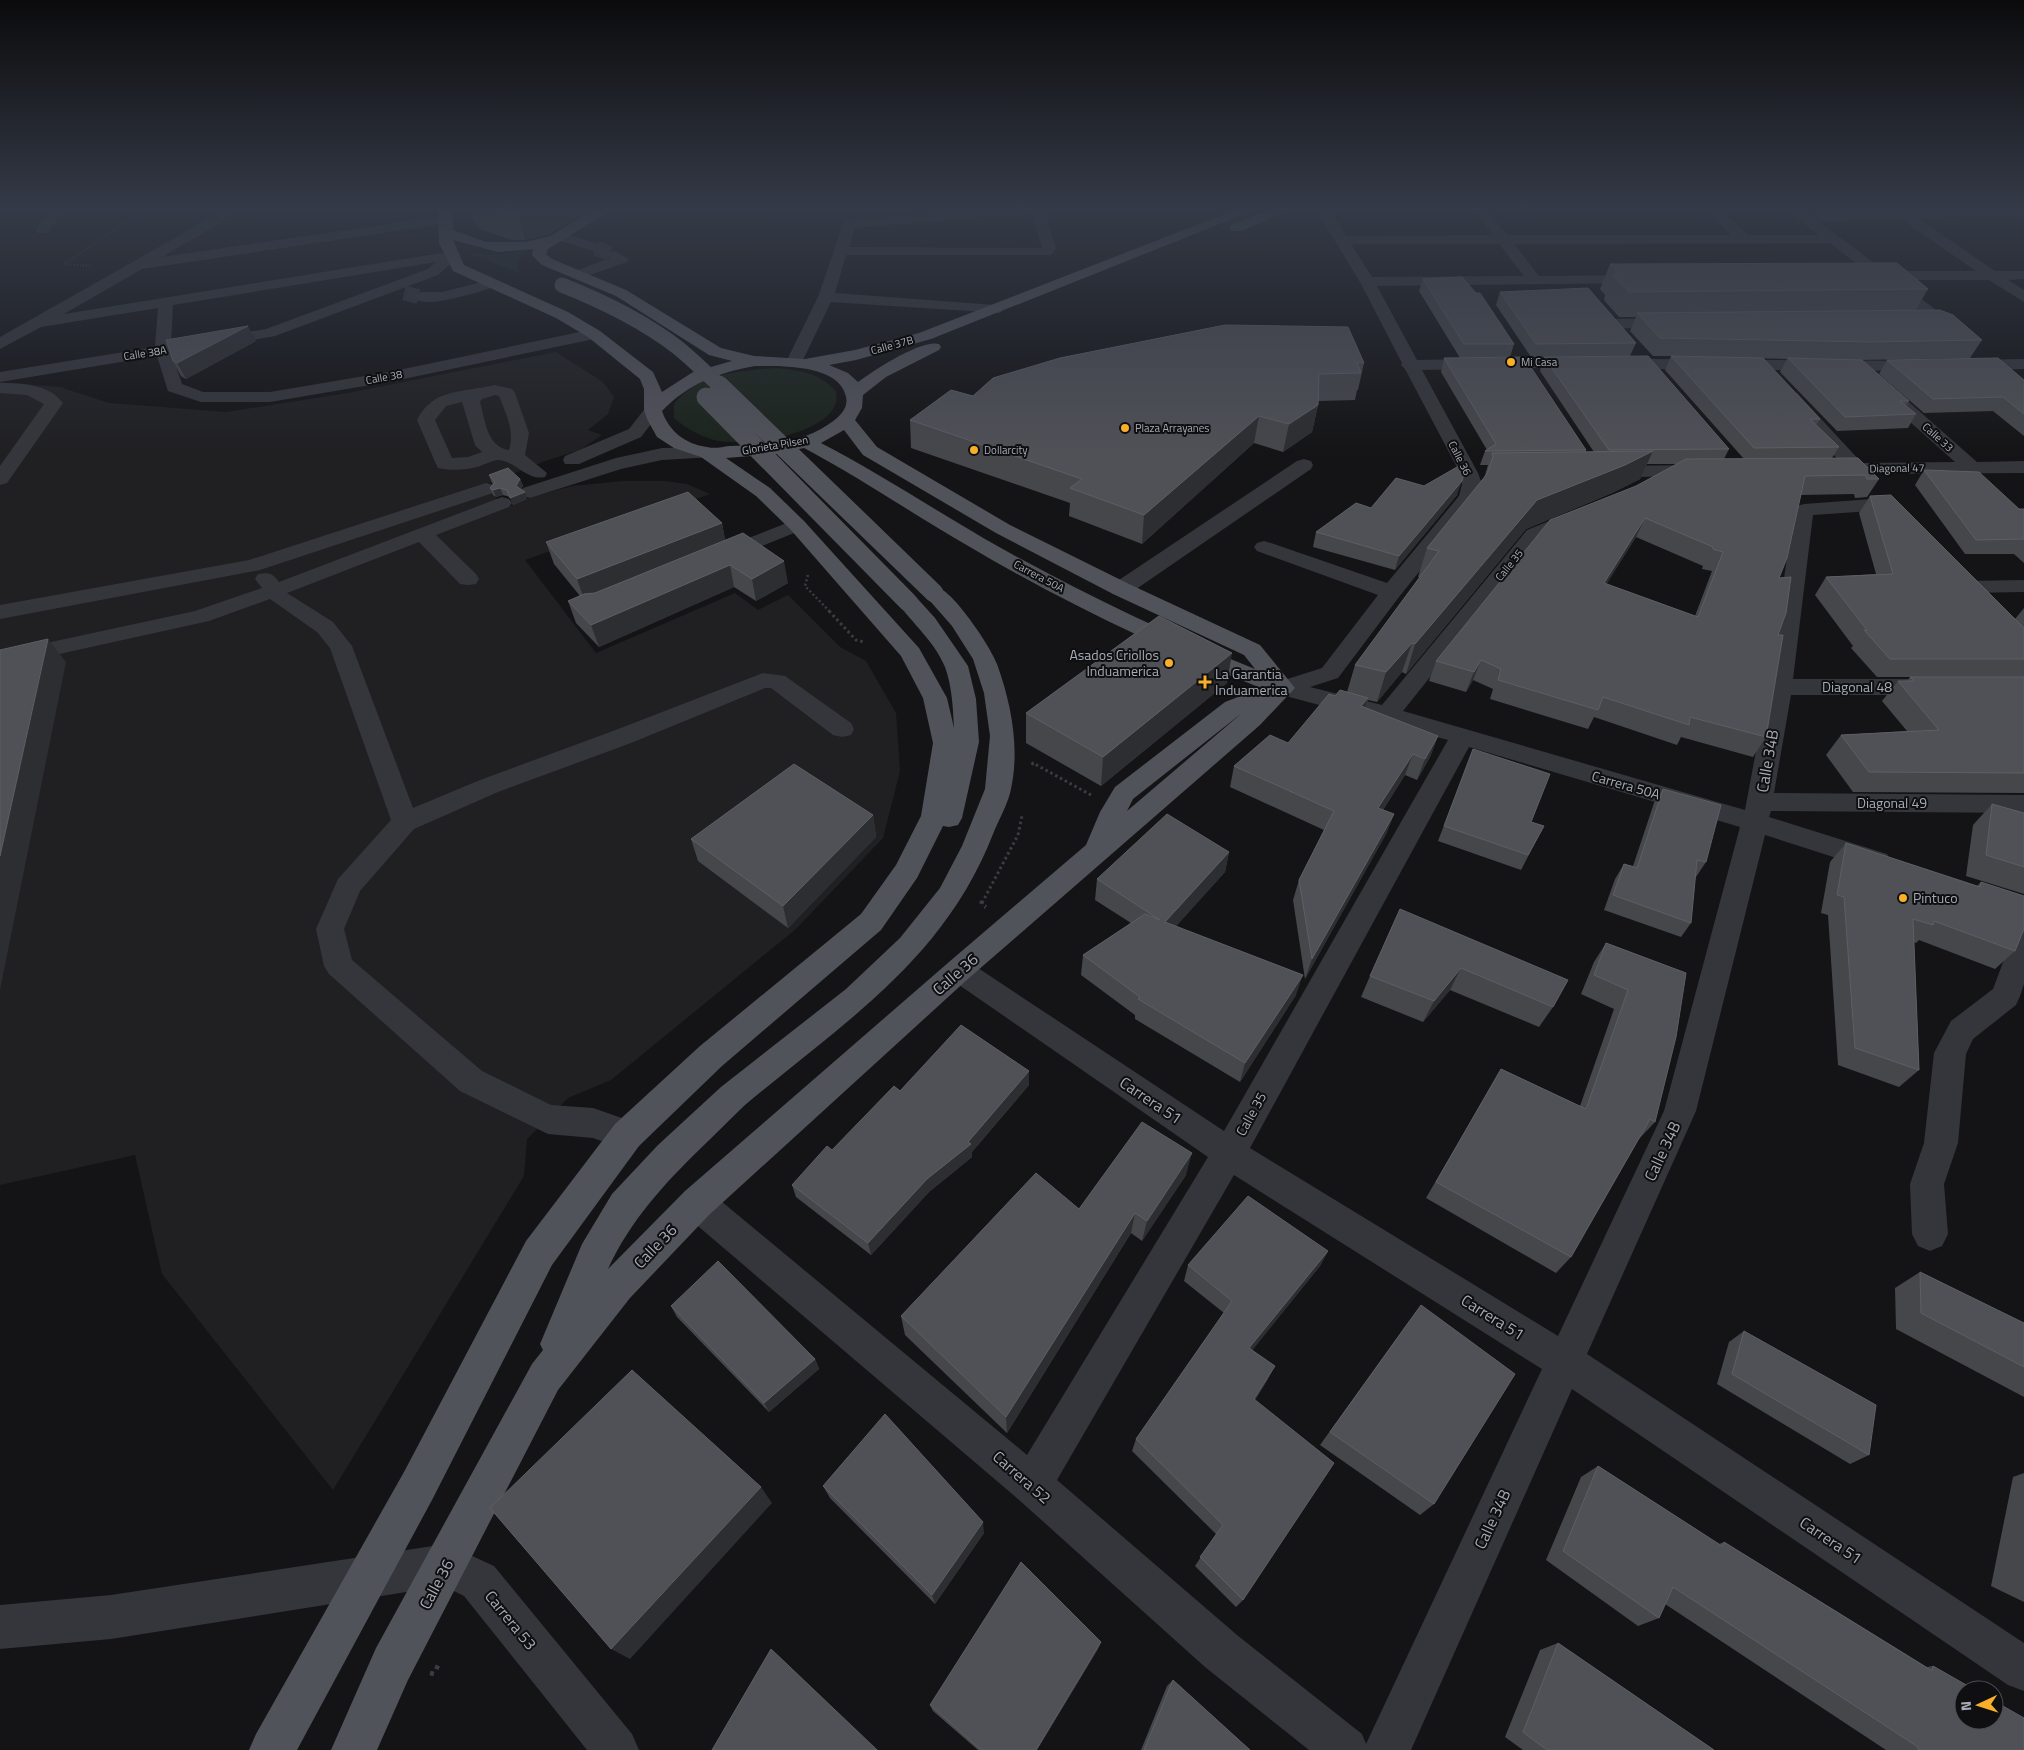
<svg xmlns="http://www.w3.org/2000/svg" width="2024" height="1750" viewBox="0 0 2024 1750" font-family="'Titillium Web',sans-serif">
	<rect width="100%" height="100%" fill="#141416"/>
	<path fill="#202023" d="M556,352L603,382L614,397L608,414L588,430L602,435L580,450L545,461L483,486L507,507L535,496L572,486L623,481H664L687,484L710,494L525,560L596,653L735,593L758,610L788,595L840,647L866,661L896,713L900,771L883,838L796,929L611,1080L568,1098L527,1139L524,1176L333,1490L162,1274L135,1155L0,1185V382L60,387L109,403L226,412L348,393Z"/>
	<path fill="#1c241d" d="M736,208H898L736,219Z
		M528,249C519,256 514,263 520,273L468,253L494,255Z
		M776,368C802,371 817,372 836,391C836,394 837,400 836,403C825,436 743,447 714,440C698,435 687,429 674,418V404C698,373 739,371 776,368Z"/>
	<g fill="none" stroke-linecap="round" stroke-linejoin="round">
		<path stroke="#313236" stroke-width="15" stroke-dasharray="15 8" stroke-linecap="butt" d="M596,248L614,255
			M404,293L421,297"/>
		<path stroke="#3b3d42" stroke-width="2" stroke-dasharray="1 2" stroke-linecap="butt" d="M90,266L64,264L147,208"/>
		<path stroke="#3b3d42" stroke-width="2.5" stroke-dasharray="2 2.5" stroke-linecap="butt" d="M808,575L805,586L830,612"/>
		<path stroke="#3b3d42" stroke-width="3" stroke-dasharray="2.5 3" stroke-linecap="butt" d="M829,611L856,640L864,642
			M1032,765L1033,763L1091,795
			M982,903L1018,835L1022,816"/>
		<path stroke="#3b3d42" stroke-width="4" stroke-dasharray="3 4.5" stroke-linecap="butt" d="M982,901L981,904L986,907"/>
		<path stroke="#3b3d42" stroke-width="4.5" stroke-dasharray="4 5.5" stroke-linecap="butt" d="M430,1673L434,1674L440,1661"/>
		<path fill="#35363b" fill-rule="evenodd" d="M52,208H66L47,233H37L35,230Z
			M228,208H245L162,257L444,216L451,220L444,224L142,269L64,314L441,253L446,254L453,251L460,255L438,275L275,336L172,354L182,384L203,392H270L394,371L594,329L602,334L594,339L394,381L270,402H201L168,391L157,356L0,382V372L155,347L158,308L41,327L0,349V337ZM436,262L428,269L266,329L171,344L173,305Z
			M998,208H1060L1058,211L1045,213L1056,248L1051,255H846L835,293L995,305L1003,310L1000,313L831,302L802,362L800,366H788L786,362L818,297L844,221ZM1032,214L1042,248L849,247L855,228Z
			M1315,208H1329L1346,236L1493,235L1471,208H1485L1507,235H1731L1703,208H1718L1748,235H1819L1783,208H1800L1809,214L2024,208V216L1919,219L1995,271H2024V279L2008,280L2024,290V302L1989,280H1897L1962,330L1964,333L1962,336H1950L1878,280L1871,279L1870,274L1830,243L1514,244L1539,276L1640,275L1647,279L1640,283L1377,286L1417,360L1525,358L1920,361L1926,362L1928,366L1926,370L1920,371L1525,368L1422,370L1478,473L1482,484L1479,497L1399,597L1338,678L1310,687L1382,705L1527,530L1569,513H1583L1586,517L1583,521L1541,538L1403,711L1745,810L1768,687L1794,510L1797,506L1804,504L1886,498L1893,500L1896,504L1893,508L1886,510L1813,515L1793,679H1930L1938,682L1942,687L1938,692L1930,695H1791L1774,793L2024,795V813L1771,811L1769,817L1887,854L1891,861L1887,868L1877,871L1765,835L1696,1111L1587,1354L2024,1643V1691L2008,1685L1572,1389L1411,1750H1309L1205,1667L1018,1499L685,1215L680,1203L685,1191L697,1187L709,1191L1027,1455L1208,1157L949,978L944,970L949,962L959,958L969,962L1224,1131L1448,740L1275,693L1271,688L1275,683L1322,668L1378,595L1257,551L1254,547L1257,543L1264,541L1271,543L1387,583L1459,496L1462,484L1460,473L1405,369L1401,365L1402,363L1360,282ZM1901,219L1976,271H1885L1819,222ZM1351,244H1499L1524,276L1372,277ZM1469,747L1740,827L1664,1111L1558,1336L1250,1148ZM1234,1175L1542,1369L1366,1744L1362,1734L1237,1635L1057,1480Z
			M560,232L601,245L603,248L596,252L555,239L553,236L555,233Z
			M614,251L629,259L627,262L578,279L571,275L573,272L610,258L607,255Z
			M490,280L497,284L495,287C480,291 424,311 413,297L421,292H442Z
			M1670,318L1676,320L1678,323L1676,326L1612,329L1604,324L1612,319Z
			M2024,359V369L1968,370L1962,369L1960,365L1962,361L1968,360Z
			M0,383C21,383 49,384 63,403L7,483L0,485V466L44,404L27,395L0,393Z
			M495,385L512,389L515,393L529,433L525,455L547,473L545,477C527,481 517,462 499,460C492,460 484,465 477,467C466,470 450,471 438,468L436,464L417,420C434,387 463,393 495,385ZM495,395L499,396C506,414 515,431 509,450C487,447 485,420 480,402L482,399ZM462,402L475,445L482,452L468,457L452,458L435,420L446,406Z
			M1887,387L1893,388L1977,462L2024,461V473L1872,474L1875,478L1872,482C1862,485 1858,482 1851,474L1824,473L1822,469L1824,465L1841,463L1785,401L1782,397L1785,393H1797L1862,463L1955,462L1881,396L1878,392L1881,388Z
			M653,405L659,406L662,410L641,437L579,464H565L563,460L565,456L629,429L647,406Z
			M707,447L714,449L716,453L714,457L662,460L621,469L530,498L523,496L520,492L523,488L616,458L662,448Z
			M1304,459L1311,461L1313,465L1311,469L1129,594L1121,595L1113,594L1110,589L1113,584L1297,461Z
			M1700,465L1707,467L1709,471L1707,475L1606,478L1599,476L1597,472L1599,468L1606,466Z
			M486,483L493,485L496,489L493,493L260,570L0,619V605L249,560Z
			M502,497L509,499L512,503L509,507L436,535L476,574L479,579L476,584L468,585L460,584L419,542L287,593L333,622L352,646L413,808L480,780L613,731L763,673L785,676L851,723L854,729L851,735L842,737L833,735L771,688H765L631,743L498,792L414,829L360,891L344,929L352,960L482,1071L551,1105L593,1108L639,1124L644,1135L639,1146L627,1150L593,1138L548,1134L460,1091L329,974L324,966L316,929L338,879L391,820L330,648L317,632L270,599L209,621L0,667V653L195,611L262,588L255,579L258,574C268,572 273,573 279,582Z
			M797,519L804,521L807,525L804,529L727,560L720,562L713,560L710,556L713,552Z
			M2024,580V592L1966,593L1958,592L1955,587L1958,582L1966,581Z
			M2024,930V984L2020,996L2016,1005L1973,1039L1966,1054L1958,1143L1944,1184L1948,1234L1942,1246L1930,1251L1918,1246L1912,1234L1910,1184L1924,1143L1934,1053L1951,1021L1993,989L2014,933Z
			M446,1544L494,1566L632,1734L639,1750H587L464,1596L444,1586L111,1639L0,1649V1605L111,1595Z"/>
		<path fill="#51535a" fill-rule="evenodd" d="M438,208H452L453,230L486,242H525L550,236L597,208H614L548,249L546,254L552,259L626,290L721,348L754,356L805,359L855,350L919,333L1240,208H1260L931,339L856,360L829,365L848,373L858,382C873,371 921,339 939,344L941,347L939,350L886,377L863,395L862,408L855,420L877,447L1010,525L1129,584L1260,645L1295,688L1260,725L969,978L709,1215L630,1298L558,1390L408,1680L377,1750H331L376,1648L532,1364L543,1350L540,1344L582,1244L612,1194L658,1145L721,1087L846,989L900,938L940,888L962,846L985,789L990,736L984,693L973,659L952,626L923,593L926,588C931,587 935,586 939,588C955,594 991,647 997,664C1011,703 1020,747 1011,789C1008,804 999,819 993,834C944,960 844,1022 745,1105C730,1119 716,1134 701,1148C664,1184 630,1221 608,1269L685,1191L949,962L1086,845L1100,812L1115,787L1225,702L1261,688C1161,649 1063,602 970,547C914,515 861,478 804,448L776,454L726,458L770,488L804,521L919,648L947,698L954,728C953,708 952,686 945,667C935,642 912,623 897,602L900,597L908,595L916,597L935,618L968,666L976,699L979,742L962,818L958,825L949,827L943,826L917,878L881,930L722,1066L639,1146L552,1265L432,1500L297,1750H249L256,1734L404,1472L526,1241L615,1124L700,1046L861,914L896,865L921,816L933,743L923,698L901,656L790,529L756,496L701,457L674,448L657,437L647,419L644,410V389L640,379L588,337L556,318L453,271L439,243ZM453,240L498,252L533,249L532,255L542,265L616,296L709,355L732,361L693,372L662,392L653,372L600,331L568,312L464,265ZM755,366C780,366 840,364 846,397C849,409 838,418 829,424C800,444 763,445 729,446C722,447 714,449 707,447C685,444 669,431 662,411C689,383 718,373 755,366ZM844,430L863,455L996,533L1113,594L1244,655L1255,669C1162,632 1071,588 985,539C930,507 877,472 821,443ZM1242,713L1127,811L1133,799Z
			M1274,208H1294L1241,231H1231L1229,228L1231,225Z"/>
		<path stroke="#51535a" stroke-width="15" d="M562,285C602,301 642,320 677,347C692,359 706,373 720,386"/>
		<path stroke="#51535a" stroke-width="19" d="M719,385L934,593
			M706,397L908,602"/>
	</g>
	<path fill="#45474b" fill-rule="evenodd" d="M469,208H592L549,234L525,240H512L480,229L472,220Z
		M1610,264L1928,289L1915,311L1982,340L1970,358L1859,360L1909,401L1906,406L1916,414L1908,428L1837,431L1780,372L1787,359L1748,358L1820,419L1816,425L1839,447L1832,458L1879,479L1867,497L1855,498L1854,494L1801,495L1779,578L1778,635L1766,737L1753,757L1681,737L1677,745L1594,717L1588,729L1490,699L1493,689L1473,680L1466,692L1429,681L1436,661L1636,486L1677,464H1647L1640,479L1612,493L1526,529L1406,674L1402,672L1377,702L1368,700L1365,708L1438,736L1430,757L1417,780L1405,775L1383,810L1394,814L1386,834L1305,979L1293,900L1299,880L1324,830L1230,787L1234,766L1288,743L1335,696L1347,692L1355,665L1420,577H1418L1427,548L1484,478L1488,465H1480L1485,451L1487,450L1441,372L1444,358L1586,450V452H1594L1540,371L1544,357L1729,449L1724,459H1744L1665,370L1671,356H1653L1630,331L1636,317H1619L1604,300L1605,295L1600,289ZM1636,537L1703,566L1702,569L1712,571L1695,616L1606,584Z
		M1423,279L1514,344L1510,357L1460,358L1419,291Z
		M1500,292L1636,343L1630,356L1531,357L1496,305Z
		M256,341L186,379L181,376L173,361Z
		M1887,360L2024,380V436L1993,411L1924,413L1879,374Z
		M1364,363L1358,390H1357L1355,400L1318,401V405L1312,432L1283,452L1254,443L1142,544L1069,516L1070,503L911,448L910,420L973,396Z
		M1924,470L2019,509H2024V563L2014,554H1965L1915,485Z
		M489,475L520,479L523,486L521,489L527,499L513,505L510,497L503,495L496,497L493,495L490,488L493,484L492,483Z
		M1424,486L1457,495L1395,570L1313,547L1316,532Z
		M1870,496L2015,619L2024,608V793L1853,792L1826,755L1841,735L1907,731L1882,701L1898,681H1907L1910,677H1877L1851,648L1853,646L1815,595L1826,577L1876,574L1859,513Z
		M722,523L725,540L788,583L756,601L734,587L599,647L576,623L568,601L580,596L554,564L546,542Z
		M1227,683L1101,786L1026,743V713Z
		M1473,749L1531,822L1544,826L1521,870L1438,841Z
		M1663,789L1706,862L1696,877H1695L1691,923L1681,937L1604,910L1615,879L1624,864L1633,866L1654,803Z
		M1992,804L2024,813V894L1966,876L1973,825Z
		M873,815L876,837L788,928L698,861L691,839Z
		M1846,843L1977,886L1981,882L2015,951L1995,969L1919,940L1916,943L1914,942L1919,1070L1899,1087L1838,1065L1828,915L1821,913L1830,862Z
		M1229,852L1225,872L1176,926L1296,995L1240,1082L1135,1019V1015L1081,975L1083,955L1131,923L1095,900L1097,879Z
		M1400,909L1553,1007L1539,1027L1450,990L1423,1022L1361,997L1370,976Z
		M1606,943L1686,973L1655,1122L1639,1139L1571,1257L1556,1273L1426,1198L1501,1069L1580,1106L1614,1009L1581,994L1594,962Z
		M1029,1085L972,1152V1157L929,1192L871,1255L796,1197L792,1185L900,1091Z
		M1186,1175L1142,1241L1131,1233L1007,1433L905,1335L901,1316L1079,1209Z
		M1328,1251L1320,1266L1252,1350L1268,1379L1255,1400L1243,1600L1236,1607L1195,1566L1216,1534L1132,1451L1136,1439L1224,1313L1184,1281L1188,1265Z
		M1920,1272L2024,1323V1397L1896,1329L1895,1288Z
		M671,1306L815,1359L819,1369L769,1412L677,1317Z
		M1409,1321L1434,1504L1420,1515L1320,1445Z
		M1744,1331L1869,1455L1850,1464L1717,1384L1729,1342Z
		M1598,1466L1719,1544L1724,1542L1927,1667L1933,1666L2024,1750H1886L1665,1604L1659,1618L1638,1626L1546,1560L1581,1477Z
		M2024,1473V1602L1991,1586L2013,1477Z
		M823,1486L984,1533L935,1604L830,1498Z
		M1558,1643L1714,1750H1523L1505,1737L1540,1650Z
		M1098,1649L1037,1750H978L933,1711L930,1705Z
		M1173,1680L1250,1750H1141L1167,1686Z"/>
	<path fill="#2d2e31" d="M546,208H592L549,234L525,240L518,216Z
		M248,326L256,341L186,379L177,363Z
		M1318,405L1312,432L1283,452L1289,424Z
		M1259,416L1254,443L1142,544L1144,515Z
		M1653,451L1640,479L1612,493L1526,529L1406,674L1415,644L1537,500Z
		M520,479L523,486L518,493L516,486Z
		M1462,481L1457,495L1395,570L1399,556Z
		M500,488L503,495L496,497L493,490Z
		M525,492L527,499L513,505L510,498Z
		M1645,518L1636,537L1595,603L1604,583Z
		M722,523L726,545L585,602L577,579Z
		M784,561L788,583L756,601L752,579Z
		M730,565L734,587L599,647L591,625Z
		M48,639L66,662L0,990V856Z
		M1412,643L1402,672L1377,702L1386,672Z
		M1232,653L1227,683L1101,786L1103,757Z
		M1481,660L1473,680L1466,692L1474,672Z
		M1368,698L1362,719L1361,706Z
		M1438,736L1430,757L1417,780L1425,759Z
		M1413,754L1405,775L1371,828L1378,808Z
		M1394,814L1386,834L1305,979L1312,959Z
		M873,815L876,837L788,928L783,906Z
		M1229,852L1225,872L1162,942L1165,922Z
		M1461,968L1450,990L1423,1022L1434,1001Z
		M1303,975L1296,995L1240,1082L1245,1063Z
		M1029,1071V1085L972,1152V1157L929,1192L871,1255L868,1243L927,1179L968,1142Z
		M1192,1153L1186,1175L1142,1241L1147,1221Z
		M1135,1213L1131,1233L1007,1433L1006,1417Z
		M1328,1251L1320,1266L1243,1362L1249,1348Z
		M815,1359L819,1369L769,1412L764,1403Z
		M1275,1366L1268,1379L1247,1412L1254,1399Z
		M761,1487L772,1503L630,1659L611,1649Z
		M983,1522L984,1533L935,1604L932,1595Z
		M1101,1642L1098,1649L1037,1750H1036Z
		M771,1649L779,1656L878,1750H877Z"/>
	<path fill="#505157" stroke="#5d5f66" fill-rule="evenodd" d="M481,208H546L542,210L518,216H505Z
		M1897,263L1928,289L1629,292L1613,275L1619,274L1610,264Z
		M1462,277L1476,293H1480L1514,344H1464L1423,279Z
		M1588,288L1636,343L1536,344L1500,292Z
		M1940,310L1953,315L1982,340L1869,342L1660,338L1637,313Z
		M1225,325L1348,327L1364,363H1357L1361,373L1319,374L1318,405L1289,424L1259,416L1144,515L1070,488L1082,479L910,420L951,390L973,396L993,378L1060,358Z
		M248,326L177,363L173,361L166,340Z
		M1648,356L1729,449L1609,450L1544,357Z
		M1671,356L1763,358L1820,419H1810L1839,447L1754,448Z
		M1524,357L1586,450L1485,451L1496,444L1444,358Z
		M1788,358L1862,360L1909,401H1900L1916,414L1845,417Z
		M1998,358L2024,380V414L2003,397L1933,399L1887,360Z
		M1653,451L1625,465L1537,500L1415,644L1412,643L1386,672L1355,665L1439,551L1427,548L1487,474L1493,457L1492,453Z
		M1858,458L1879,479H1867L1865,475L1805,476L1787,558L1779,578L1791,577L1786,613L1778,635H1783L1766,737L1690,717L1689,725L1603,697L1598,710L1498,680L1501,669L1481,660L1474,672L1436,661L1550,520L1636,486L1686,459ZM1645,518L1713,547V549L1723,552L1698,617L1604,583Z
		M1464,463L1465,470L1462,481L1399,556L1316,532L1356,503L1371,508L1396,478L1424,486Z
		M508,468L520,479L516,486L525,492L510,498L507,490L500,488L493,490L490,488L495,482L489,475Z
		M1924,470L1979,472L2019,509H2024V539L1976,540Z
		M688,492L722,523L577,579L546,542Z
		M1891,495L2024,628V659H1890L1864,630H1867L1826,577L1893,574L1870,496Z
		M743,533L784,561L752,579L730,565L591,625L568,601L584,594L595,593Z
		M1159,616L1232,653L1103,757L1026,713Z
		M48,639L0,856V650Z
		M1910,677H2024V773L1869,772L1841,735L1939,730L1898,681H1914Z
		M1340,690L1368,698L1361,706L1438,736L1425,759L1413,754L1378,808L1394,814L1312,959L1299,880L1334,811L1234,766L1270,735L1288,743L1329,694L1335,696Z
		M1473,749L1550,774L1531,822L1544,826L1528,855L1444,826Z
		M794,764L873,815L783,906L691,839Z
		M1663,789L1721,805L1706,862L1697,860L1691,923L1613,895L1624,864L1637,868Z
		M1992,804L2024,813V867L1986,855Z
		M1167,814L1229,852L1165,922L1303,975L1245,1063L1138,999L1140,997L1083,955L1145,914L1160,920L1097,879Z
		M1846,843L1980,887L1981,882L2024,896V929L2015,951L1934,921L1933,925L1913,919L1919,1070L1855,1048L1844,897L1837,895Z
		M1400,909L1568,980L1553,1007L1461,968L1434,1001L1370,976Z
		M1606,943L1686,973L1676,1037L1655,1122L1650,1119L1571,1257L1436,1182L1501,1069L1586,1109L1628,990L1594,975Z
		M961,1025L1029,1071L968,1142L971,1144L927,1179L868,1243L792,1185L827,1146L832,1150L894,1086L900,1091Z
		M1142,1122L1192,1153L1147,1221L1135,1213L1006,1417L901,1316L1036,1173L1079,1209Z
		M1248,1196L1328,1251L1249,1348L1275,1366L1254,1399L1334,1463L1243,1600L1200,1557L1223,1525L1136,1439L1232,1301L1188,1265Z
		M718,1261L815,1359L764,1403L671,1306Z
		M1920,1272L2024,1323V1367L1921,1313Z
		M1421,1305L1515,1374L1434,1504L1330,1432Z
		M1744,1331L1876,1405L1869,1455L1732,1374Z
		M632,1370L761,1487L611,1649L490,1508Z
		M885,1414L983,1522L932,1595L823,1486Z
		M1598,1466L1722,1546L1724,1542L1932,1671L1933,1666L1975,1690H1964V1720H1994V1701L2024,1718V1750H1918V1747L1673,1587L1659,1618L1563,1551Z
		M1021,1562L1101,1642L1036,1750H981L930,1705Z
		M1558,1643L1714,1750H1547L1523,1732Z
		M771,1649L877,1750H712Z
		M1173,1680L1250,1750H1144Z"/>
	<linearGradient id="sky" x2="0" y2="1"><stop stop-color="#0b0b0c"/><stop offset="0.46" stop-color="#343a47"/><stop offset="1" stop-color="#343a47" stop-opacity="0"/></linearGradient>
	<rect width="2024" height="453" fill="url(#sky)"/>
	<g fill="#f8af29" stroke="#0f0f11" stroke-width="2">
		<circle cx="1511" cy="362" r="5"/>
		<circle cx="1125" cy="428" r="5"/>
		<circle cx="974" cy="450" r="5"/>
		<circle cx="1169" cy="663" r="5"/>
		<path d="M1202.5 674.5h5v5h5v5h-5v5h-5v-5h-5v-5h5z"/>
		<circle cx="1903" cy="898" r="5"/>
	</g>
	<g text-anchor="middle" stroke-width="4" stroke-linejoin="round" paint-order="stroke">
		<g font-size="11" fill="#a5abb6" stroke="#0f0f11">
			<text transform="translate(892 345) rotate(-15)" y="4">Calle 37B</text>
			<text transform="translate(145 353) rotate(-9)" y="4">Calle 38A</text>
			<text transform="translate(384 377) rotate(-10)" y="4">Calle 38</text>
			<text transform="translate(1938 437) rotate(42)" y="4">Calle 33</text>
			<text transform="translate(775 445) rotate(-10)" y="4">Glorieta Pilsen</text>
			<text transform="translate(1460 458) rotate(63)" y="4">Calle 36</text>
			<text transform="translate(1897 468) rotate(-1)" y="4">Diagonal 47</text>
			<text transform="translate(1509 565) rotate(-51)" y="4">Calle 35</text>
			<text transform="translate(1039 576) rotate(28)" y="4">Carrera 50A</text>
		</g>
		<g font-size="11" fill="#a5abb6" stroke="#0f0f11" text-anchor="start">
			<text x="1521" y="366">Mi Casa</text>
			<text x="1135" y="432">Plaza Arrayanes</text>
			<text x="984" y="454">Dollarcity</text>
		</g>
		<g font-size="14" fill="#a5abb6" stroke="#0f0f11" text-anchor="start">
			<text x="1159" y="660" text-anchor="end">Asados Criollos<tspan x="1159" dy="16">Induamerica</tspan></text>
			<text x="1215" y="679">La Garantia<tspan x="1215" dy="16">Induamerica</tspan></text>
			<text x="1913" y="903">Pintuco</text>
		</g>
		<g font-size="14" fill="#a5abb6" stroke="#0f0f11">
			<text x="1857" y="692">Diagonal 48</text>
			<text transform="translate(1626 785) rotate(16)" y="5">Carrera 50A</text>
			<text x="1892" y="808">Diagonal 49</text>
			<text transform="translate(1251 1114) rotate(-61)" y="5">Calle 35</text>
		</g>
		<g font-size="16" fill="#a5abb6" stroke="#0f0f11">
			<text transform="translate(1767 761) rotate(-80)" y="6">Calle 34B</text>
			<text transform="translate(955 974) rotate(-41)" y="6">Calle 36</text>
			<text transform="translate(1151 1100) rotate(34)" y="6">Carrera 51</text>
			<text transform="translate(1662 1151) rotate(-65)" y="6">Calle 34B</text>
			<text transform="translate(655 1246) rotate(-46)" y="6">Calle 36</text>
			<text transform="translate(1493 1317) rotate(32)" y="6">Carrera 51</text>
			<text transform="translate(1022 1477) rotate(41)" y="6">Carrera 52</text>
			<text transform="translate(1492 1519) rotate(-65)" y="6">Calle 34B</text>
			<text transform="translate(1831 1540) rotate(34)" y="6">Carrera 51</text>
			<text transform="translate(436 1584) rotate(-62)" y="6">Calle 36</text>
			<text transform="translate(511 1620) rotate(51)" y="6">Carrera 53</text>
		</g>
	</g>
	<g transform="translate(1979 1705) rotate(266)"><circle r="24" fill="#0f0f11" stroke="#4b4d53"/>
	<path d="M0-4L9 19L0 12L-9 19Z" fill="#f8af29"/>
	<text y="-8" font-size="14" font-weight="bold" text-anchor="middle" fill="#a5abb6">N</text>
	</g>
</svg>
